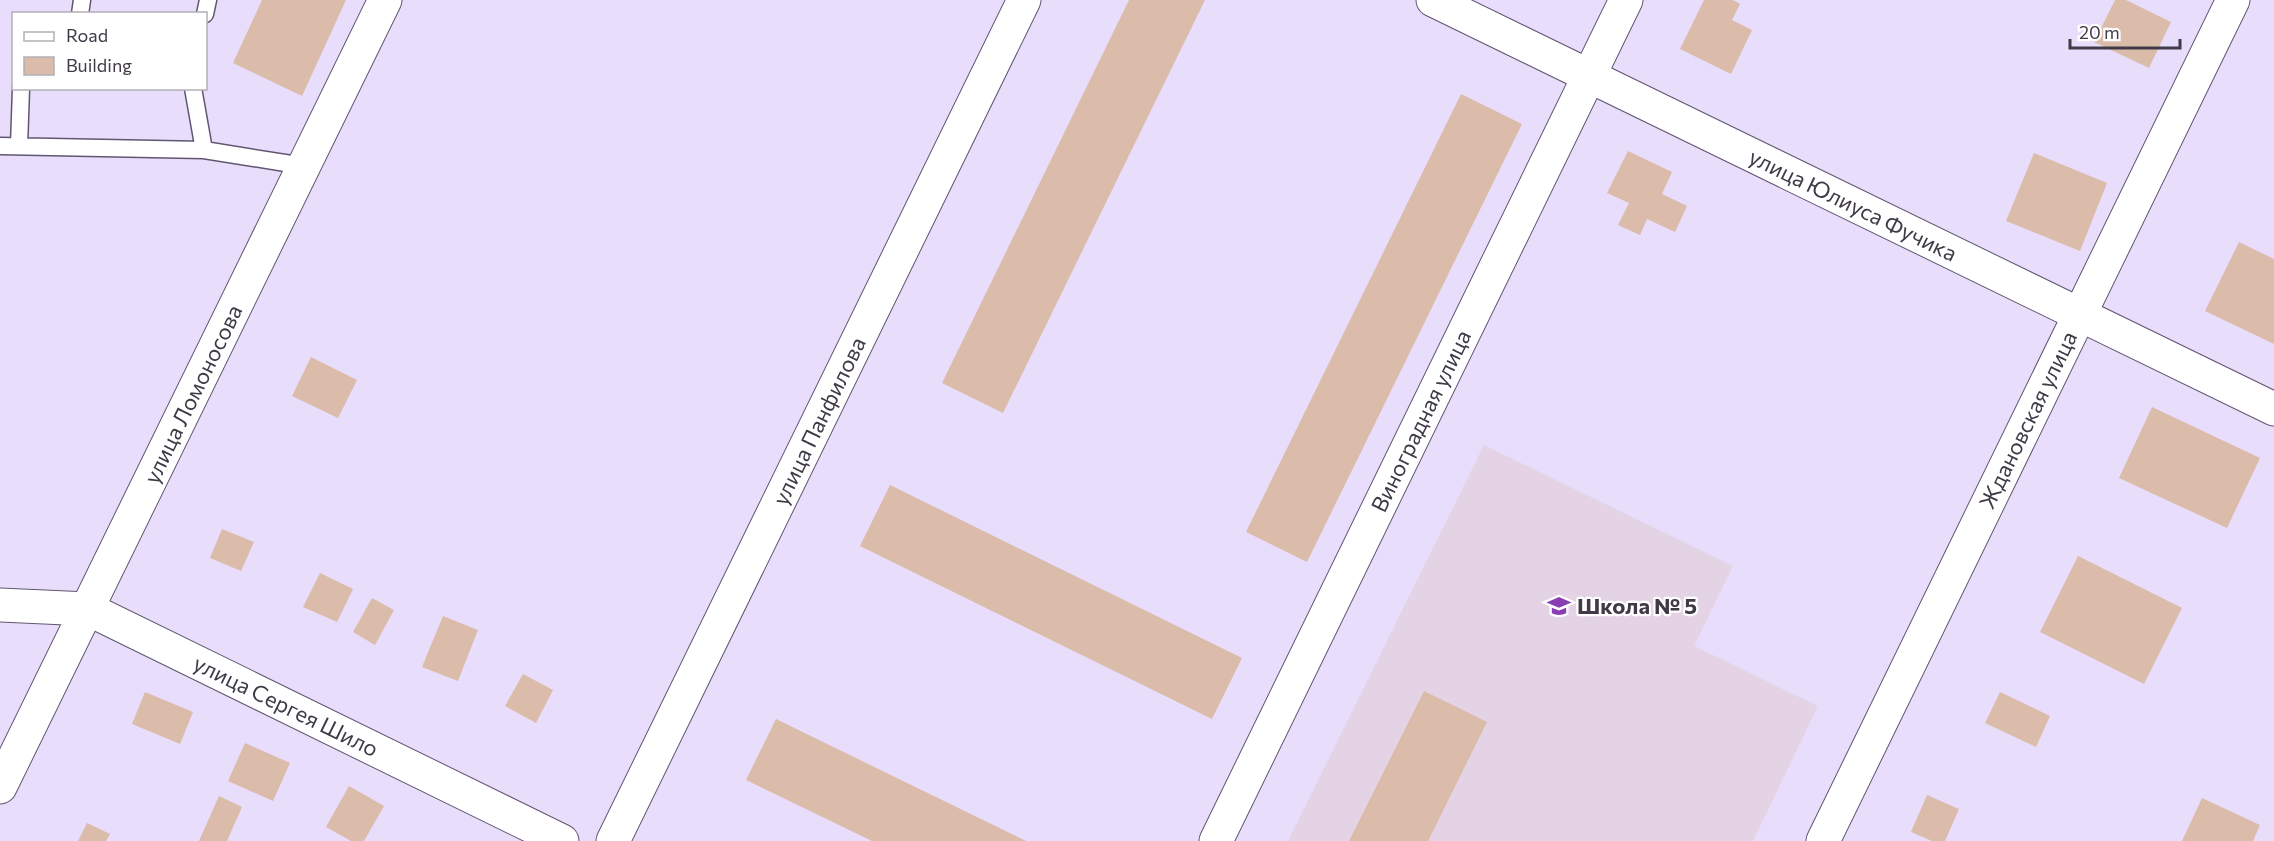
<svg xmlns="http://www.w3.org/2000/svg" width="2274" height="841" viewBox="0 0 2274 841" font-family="Commissioner,sans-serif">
	<rect width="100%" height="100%" fill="#e9ddfc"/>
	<path fill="#e3d3e5" d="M1484,445L1733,566L1694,646L1818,706L1753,841H1288Z"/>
	<path fill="#dbbbaa" d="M262,0H346L302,96L233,63Z
		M1129,0H1205L1003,413L942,383Z
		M1704,0H1733L1740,4L1732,20L1752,30L1731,74L1680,49Z
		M2115,0H2126L2171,22L2149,68L2094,42Z
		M1461,94L1522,124L1307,562L1246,532Z
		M1628,151L1672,172L1662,194L1687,206L1675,232L1647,219L1640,235L1618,225L1629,203L1607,193Z
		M2034,153L2107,183L2080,251L2006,221Z
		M2239,242L2274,259V344L2205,311Z
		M311,357L357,380L338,418L292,396Z
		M2152,407L2260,458L2227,528L2119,478Z
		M890,485L1242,658L1212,719L860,546Z
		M222,529L254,542L241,571L210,558Z
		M2078,556L2182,608L2144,684L2040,632Z
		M320,573L353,589L337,622L303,607Z
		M372,598L394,610L375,645L353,632Z
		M443,616L478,630L458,681L422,667Z
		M523,674L553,690L536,723L505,706Z
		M1424,691L1487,722L1428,841H1349Z
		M145,692L193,712L180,744L132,724Z
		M2000,692L2050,716L2036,747L1985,723Z
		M776,719L1026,841H872L746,780Z
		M245,743L290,763L273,801L228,781Z
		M349,786L384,806L364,841H351L326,827Z
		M1927,795L1959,809L1945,841H1932L1911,832Z
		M219,796L242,807L227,841H199Z
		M2202,798L2260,825L2253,841H2182Z
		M87,823L110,834L106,841H78Z"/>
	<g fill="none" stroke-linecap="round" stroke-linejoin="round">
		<g stroke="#615671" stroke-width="19">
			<path id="lane" d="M80,14L82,0
				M205,14L208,0
				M193,88L204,150
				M0,146L204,150L304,166
				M19,146L21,88"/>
		</g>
		<g stroke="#615671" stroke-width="35">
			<path id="street" d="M1433,0L2274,409
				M613,841L1024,0
				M1216,841L1626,0
				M1823,841L2233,0"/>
		</g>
		<g stroke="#615671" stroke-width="35">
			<path id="secondary" d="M0,605L88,609L562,841
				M0,787L385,0"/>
		</g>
		<use href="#lane" stroke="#fff" stroke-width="16"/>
		<use href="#street" stroke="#fff" stroke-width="33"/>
		<use href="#secondary" stroke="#fff" stroke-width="33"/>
	</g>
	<defs>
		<g id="school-bare" transform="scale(1.8)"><path d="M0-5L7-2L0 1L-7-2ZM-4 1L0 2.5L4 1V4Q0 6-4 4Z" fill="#893fb2" stroke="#fff" stroke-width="2.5" paint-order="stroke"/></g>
	</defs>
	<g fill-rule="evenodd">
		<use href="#school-bare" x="1559" y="606"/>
	</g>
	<g text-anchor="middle" stroke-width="4.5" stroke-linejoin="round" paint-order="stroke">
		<g font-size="22" fill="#3f3a46" stroke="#fff">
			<text transform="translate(1853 205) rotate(26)" y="8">улица Юлиуса Фучика</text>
			<text transform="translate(193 394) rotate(-64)" y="8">улица Ломоносова</text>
			<text transform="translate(2028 420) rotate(-64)" y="8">Ждановская улица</text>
			<text transform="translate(819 421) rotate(-64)" y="8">улица Панфилова</text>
			<text transform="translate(1421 421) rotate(-64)" y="8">Виноградная улица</text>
			<text transform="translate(286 706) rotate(26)" y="8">улица Сергея Шило</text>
		</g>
		<g font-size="22" font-weight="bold" fill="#3f3a46" stroke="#fff" text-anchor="start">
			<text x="1577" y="614">Школа № 5</text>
		</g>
	</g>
	<rect x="12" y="12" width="195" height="78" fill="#ffffff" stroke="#b2b0b5" stroke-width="1.5"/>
	<rect x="24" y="32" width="30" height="9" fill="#ffffff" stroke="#b2b0b5" stroke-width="1.5"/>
	<text x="66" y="42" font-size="18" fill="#3f3a46">Road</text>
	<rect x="24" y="57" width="30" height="18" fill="#dbbbaa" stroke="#b2b0b5" stroke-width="1.5"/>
	<text x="66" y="72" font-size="18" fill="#3f3a46">Building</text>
	<path d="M2070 39v9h110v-9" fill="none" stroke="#3f3a46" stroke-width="3"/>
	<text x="2079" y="39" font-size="18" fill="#3f3a46" stroke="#ffffff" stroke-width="4.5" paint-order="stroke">20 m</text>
</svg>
